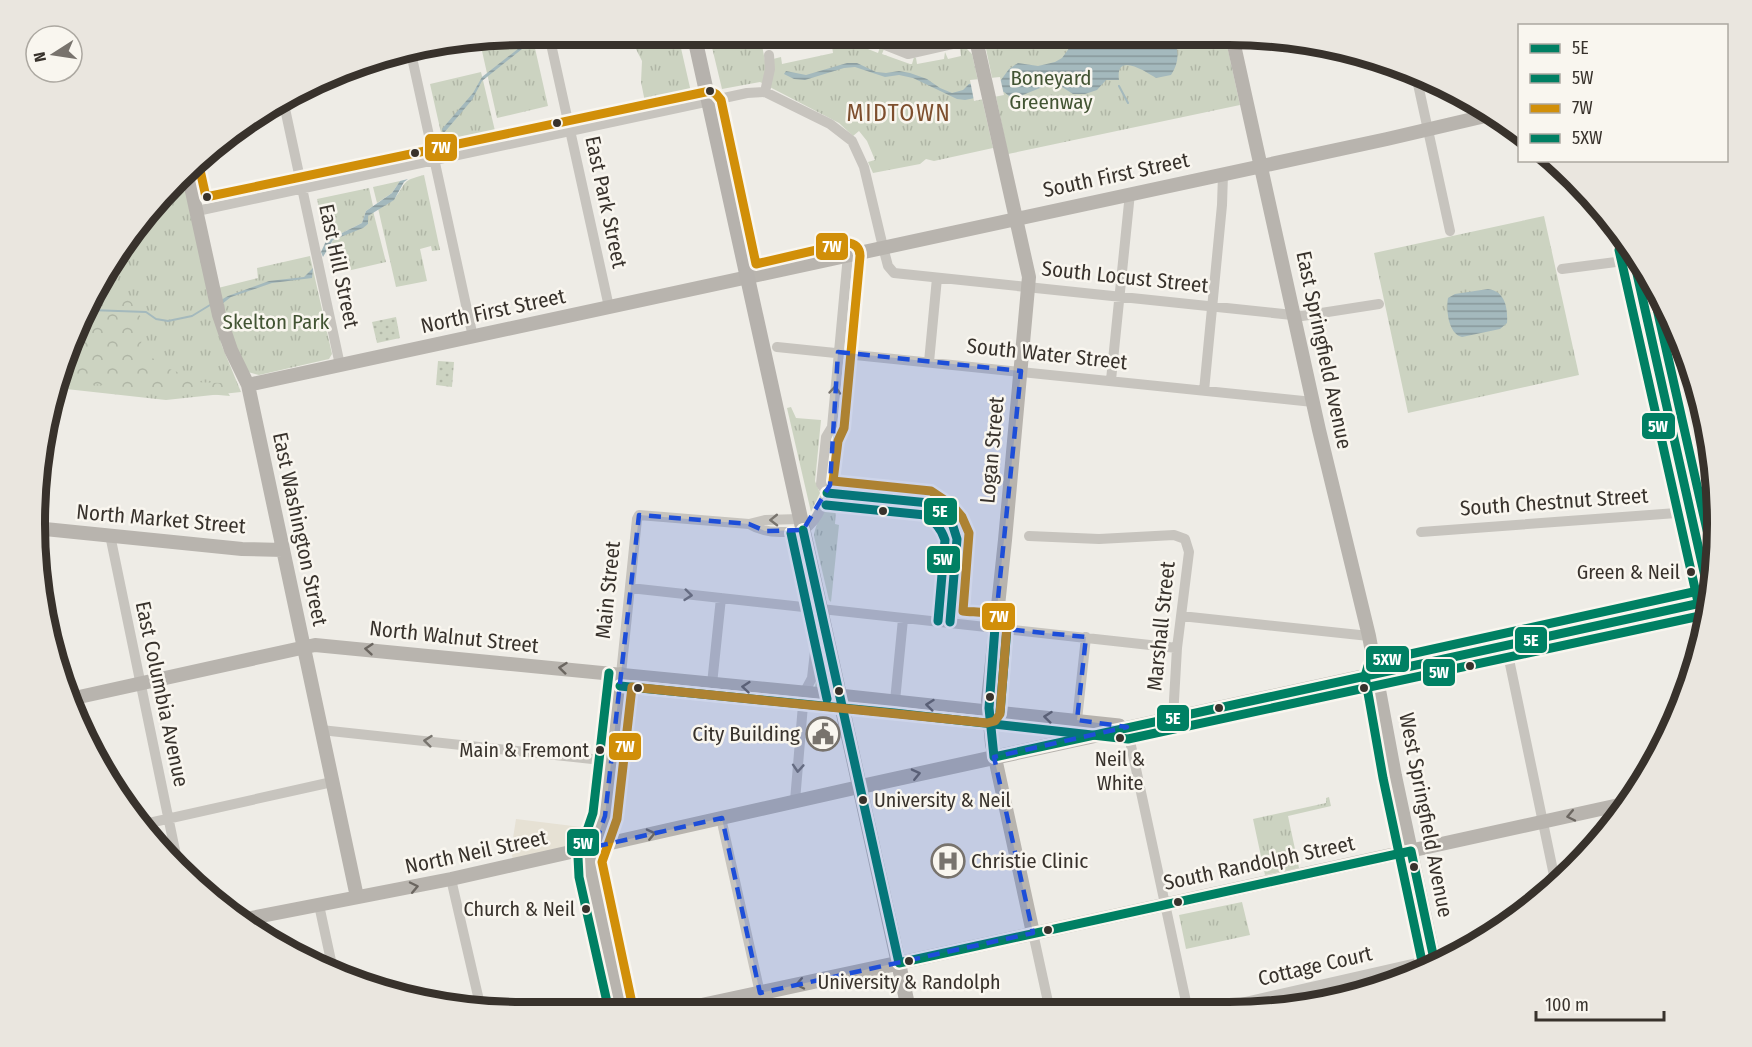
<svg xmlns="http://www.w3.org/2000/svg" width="1752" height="1047" viewBox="0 0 1752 1047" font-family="'Fira Sans Condensed',sans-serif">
	<defs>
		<pattern id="grass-tufts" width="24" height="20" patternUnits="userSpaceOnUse" patternTransform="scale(1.5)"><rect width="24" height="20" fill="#ccd3c1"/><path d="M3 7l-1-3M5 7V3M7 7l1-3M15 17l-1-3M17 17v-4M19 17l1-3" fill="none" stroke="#b0b6a6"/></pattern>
		<pattern id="forest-crowns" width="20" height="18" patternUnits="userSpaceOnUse" patternTransform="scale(1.5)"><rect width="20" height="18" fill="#ccd3c1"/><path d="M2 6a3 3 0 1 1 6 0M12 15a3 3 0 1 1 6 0" fill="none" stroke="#b0b6a6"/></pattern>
		<pattern id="garden-dots" width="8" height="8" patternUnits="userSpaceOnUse" patternTransform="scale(1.5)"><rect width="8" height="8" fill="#ccd3c1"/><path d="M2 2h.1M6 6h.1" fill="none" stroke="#b0b6a6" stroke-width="1.8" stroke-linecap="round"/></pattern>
		<pattern id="water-rules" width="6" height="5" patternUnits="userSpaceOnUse" patternTransform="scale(1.5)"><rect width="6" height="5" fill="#a4b9bd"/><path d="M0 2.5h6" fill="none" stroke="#87979a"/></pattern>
	</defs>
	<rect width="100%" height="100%" fill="#eeece6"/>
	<path fill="url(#grass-tufts)" d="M523,35H532L548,106L497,118L480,42Z
		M629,35H678L691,92L645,102L641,82L642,61Z
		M711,35H760L765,61L781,57L782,64L833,53L832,46L843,42L849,35L854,36L853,43L878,53L880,47L884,49L882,54L910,64H912L914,57L916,58L917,64L944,59L945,52L948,59L961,56L960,48L967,49L972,54L993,148L934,161L926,159L920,164L873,173L868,162L875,160L867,141L859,131L853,136L839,123L760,82L722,89L710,39L706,36Z
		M1038,35L1225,36L1240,105L1008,154L985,44L989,40L995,39L994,44L996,45Z
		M481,72L496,135L444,146L430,84Z
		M496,137L493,143L446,152L445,148Z
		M424,175L440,250L432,251L431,246L420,249L427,281L396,287L378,208C384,205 391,202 395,198C408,181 401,181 424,175Z
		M400,181L392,193L377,203L373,187Z
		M369,188L373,206L366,211L362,223L326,241L317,199Z
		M188,191L222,346L241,392L166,400L57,388L60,367L135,226L167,195Z
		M373,211L386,262L334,274L328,250L333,240L368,224V216Z
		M1544,216L1579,375L1408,413L1374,253Z
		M310,256L332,354L329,359L259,375L248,372L228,332L218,288L258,278L257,268Z
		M791,407L796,418L821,420L815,481L820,493L811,512L787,408Z
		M837,500L842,501V507H836L835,524L839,525L831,602L829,600L814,536C815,524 825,504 837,500Z
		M820,655L828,688L817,689L815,687Z
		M1329,797L1331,806L1288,816L1299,868L1265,875L1253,819L1326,803V798Z
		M1242,902L1250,935L1186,949L1179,915Z"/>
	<path fill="url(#forest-crowns)" d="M98,295L130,300L144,322L140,351C152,355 156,362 165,367C178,373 180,371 191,382L222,383L230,396L58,381L60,367Z
		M393,982L398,983L402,994L365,986Z"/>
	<path fill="url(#garden-dots)" d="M396,317L400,338L377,343L372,322Z
		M438,361L454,362L452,387L436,385Z"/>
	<path fill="#e6e1d4" d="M516,819L589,828L596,827L587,843L513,860L511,851Z"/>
	<path fill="url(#water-rules)" d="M1086,35C1102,35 1106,34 1116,47L1123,48L1138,35H1172C1179,50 1180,61 1171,75L1156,78C1146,72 1115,51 1119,80H1106L1097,90L1085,94H1073L1062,87L1050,84L1013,99L1004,92L965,100L957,99L913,78L899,75L885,77L855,67L844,68L805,80L794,79L784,74L786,71L806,75L847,63H857L876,72L886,73L899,71L910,73L927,79L940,88L952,93L963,90L969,84L1001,80L1009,69L1018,63L1038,66L1055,62L1062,58L1075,40Z
		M528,41L529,46L522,49L482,81L472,100L443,134L442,129L473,93L482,77Z
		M408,179L404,182L394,200L368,216V224L363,228L333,240L323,257L321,252L326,241L362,223L366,211L392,193L400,181Z
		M313,268L312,278L272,283L231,297L222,304L221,300L228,296L269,281L304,277Z
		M1488,289C1505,291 1508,308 1507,323L1500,329L1462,337C1448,334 1446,309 1448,298L1455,294Z"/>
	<path fill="#eeece6" d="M1000,77L1004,95L974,101L970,80Z"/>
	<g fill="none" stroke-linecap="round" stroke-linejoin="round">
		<path stroke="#a4b9bd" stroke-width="2" d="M1119,86L1128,103
			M90,310L146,312L156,319L168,321L192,316L210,305"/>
		<path stroke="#c7c4be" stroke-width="10" d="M549,35L609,307
			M860,35L908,54L992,35
			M411,53L473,337
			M1416,75L1450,231
			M765,92L770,69L769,55
			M284,104L340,365
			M197,211L747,93L765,92L830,124L852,141L864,167L883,247L888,266L894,273L1302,316L1379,304
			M1562,269L1639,259
			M777,347L1313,402
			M929,362L937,278
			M1111,380L1130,193
			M1204,391L1222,205L1223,174
			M827,493L821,484L826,437L832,427
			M749,524C759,530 768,532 780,532C786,532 796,533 803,530C829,516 837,453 832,427L848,255
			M1421,532L1690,512
			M110,535L177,860
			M1029,536L1099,539L1174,535L1185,539L1189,552L1177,648L1173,718
			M630,588L1177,648
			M1181,616L1369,636
			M1506,645L1556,885
			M621,674L637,519L639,515L749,524L765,520L800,519
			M712,684L721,598
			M895,701L903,619
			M1077,720L1086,637
			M1127,727L1188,1011
			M321,730L611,761
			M795,801L804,693L812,678L819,616
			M721,818L764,1011
			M140,825L332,782
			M451,879L481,1009
			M319,905L333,970
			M1033,933L1050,1011
			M1206,1011L1434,959"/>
		<path stroke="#b8b4ae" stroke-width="14" d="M975,35L1029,277L1005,540L988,700L992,744L1033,933
			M1232,36L1319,430L1369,636L1395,776L1435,964
			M188,173L219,315L231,350L248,385L357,897
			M1631,247L1710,599
			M248,385L1387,139L1494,114
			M35,528L242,549L283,550
			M621,674L605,816L590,860L591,874L621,1011
			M70,699L315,645L839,696
			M241,920L451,879L859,787
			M899,963L1628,803"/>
		<path stroke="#b6b2ad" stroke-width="15" d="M694,35L909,1011
			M839,696L1119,726
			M859,787L1710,601
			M676,1011L899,963"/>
		<g stroke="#f9f6ef" stroke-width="14">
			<path id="bus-1" d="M1631,247L1710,599
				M827,493L929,503L943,513L952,523L957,539L950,622
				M803,530L899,963
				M994,757L1710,601
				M994,757L989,708L995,627
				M1411,851L1435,964
				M899,963L1411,851"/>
		</g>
		<g stroke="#f9f6ef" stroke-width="14">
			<path id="bus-2" d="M1619,250L1698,602
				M826,505L925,515C935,522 941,528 945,540L938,621
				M791,533L827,699
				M620,686L894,713L1128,739L1709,614
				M1000,712L1007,628
				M609,1011L579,877L578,857L593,813L609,673"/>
		</g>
		<g stroke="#f9f6ef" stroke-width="14">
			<path id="bus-3" d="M200,170L206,197L710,91L716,94L721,100L756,264L847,243C855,243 860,248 860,256L844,428L838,441L833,481L931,491L952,505L962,517L969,533L963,611C977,613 1000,610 1007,625L1000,714L995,721L987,723L632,687L617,819L602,862L633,1008"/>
		</g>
		<g stroke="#f9f6ef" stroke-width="14">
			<path id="bus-4" d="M1651,282L1714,561
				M1423,966L1383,778L1365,676L1368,666L1374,662L1707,589"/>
		</g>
		<use href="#bus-1" stroke="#008063" stroke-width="9"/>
		<use href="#bus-2" stroke="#008063" stroke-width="9"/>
		<use href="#bus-3" stroke="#d18f09" stroke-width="9"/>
		<use href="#bus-4" stroke="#008063" stroke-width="9"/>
	</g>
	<defs><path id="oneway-chevron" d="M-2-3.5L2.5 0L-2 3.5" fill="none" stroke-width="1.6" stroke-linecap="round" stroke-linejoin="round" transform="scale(1.5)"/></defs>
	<g stroke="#78746e">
		<use href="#oneway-chevron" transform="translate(835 390) rotate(-85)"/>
		<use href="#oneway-chevron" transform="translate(774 520) rotate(179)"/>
		<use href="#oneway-chevron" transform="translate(688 595) rotate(6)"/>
		<use href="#oneway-chevron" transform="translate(428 741) rotate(-174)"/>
		<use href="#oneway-chevron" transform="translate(798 768) rotate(94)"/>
	</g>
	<g stroke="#6b6660">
		<use href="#oneway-chevron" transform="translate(369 649) rotate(-175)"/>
		<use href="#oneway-chevron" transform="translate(563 668) rotate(-174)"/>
		<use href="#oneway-chevron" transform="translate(746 687) rotate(-175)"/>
		<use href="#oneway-chevron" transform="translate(1571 816) rotate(168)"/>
		<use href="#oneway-chevron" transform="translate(651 834) rotate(-13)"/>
		<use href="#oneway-chevron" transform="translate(414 887) rotate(-12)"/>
	</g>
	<g stroke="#6a6560">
		<use href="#oneway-chevron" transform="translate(930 705) rotate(-174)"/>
		<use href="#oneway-chevron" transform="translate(1048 717) rotate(-174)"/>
		<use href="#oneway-chevron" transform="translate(916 774) rotate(-13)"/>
		<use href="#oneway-chevron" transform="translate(800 984) rotate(168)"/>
	</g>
	<path fill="#1d4ed8" fill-opacity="0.2" stroke="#1d4ed8" stroke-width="4.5" stroke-dasharray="12 8" stroke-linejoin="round" d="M838,352L1021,371L995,628L1086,637L1077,720L1127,727L994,757L1033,933L760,993L722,818L594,847L605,816L639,515L749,524L765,531L803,530L830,485Z"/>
	<defs>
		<g id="civic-ring" transform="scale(1.725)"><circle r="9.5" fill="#f9f6ef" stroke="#78736d" stroke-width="1.5"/><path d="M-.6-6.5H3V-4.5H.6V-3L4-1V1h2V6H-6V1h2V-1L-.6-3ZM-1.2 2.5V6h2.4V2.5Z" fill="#78736d"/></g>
		<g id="hospital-ring" transform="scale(1.725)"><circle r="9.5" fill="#f9f6ef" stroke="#78736d" stroke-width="1.5"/><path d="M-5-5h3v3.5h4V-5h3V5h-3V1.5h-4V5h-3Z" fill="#78736d"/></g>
	</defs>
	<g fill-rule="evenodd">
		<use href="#civic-ring" x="823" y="734"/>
		<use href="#hospital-ring" x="948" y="861"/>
	</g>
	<g fill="#38322c" stroke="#f9f6ef" stroke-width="2">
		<circle cx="710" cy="91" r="5"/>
		<circle cx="557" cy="123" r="5"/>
		<circle cx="415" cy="153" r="5"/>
		<circle cx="207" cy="197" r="5"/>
		<circle cx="883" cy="511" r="5"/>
		<circle cx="1691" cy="572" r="5"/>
		<circle cx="1470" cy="666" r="5"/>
		<circle cx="638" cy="688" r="5"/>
		<circle cx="1364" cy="688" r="5"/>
		<circle cx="839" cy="691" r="5"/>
		<circle cx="990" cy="697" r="5"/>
		<circle cx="1219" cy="708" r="5"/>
		<circle cx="1120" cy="738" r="5"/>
		<circle cx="600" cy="750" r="5"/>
		<circle cx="863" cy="800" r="5"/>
		<circle cx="1414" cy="867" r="5"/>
		<circle cx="1178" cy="902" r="5"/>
		<circle cx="586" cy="909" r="5"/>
		<circle cx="1048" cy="930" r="5"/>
		<circle cx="909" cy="961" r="5"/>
	</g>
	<g text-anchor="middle" stroke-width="5" stroke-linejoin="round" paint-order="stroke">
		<g font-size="20" fill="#38322c" stroke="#f9f6ef" text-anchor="end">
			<text x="1680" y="579">Green &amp; Neil</text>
			<text x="589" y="757">Main &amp; Fremont</text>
			<text x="1120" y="766" text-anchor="middle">Neil &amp;<tspan x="1120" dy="24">White</tspan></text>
			<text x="874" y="807" text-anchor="start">University &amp; Neil</text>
			<text x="575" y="916">Church &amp; Neil</text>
			<text x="909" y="989" text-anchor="middle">University &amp; Randolph</text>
		</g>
		<g font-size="21" fill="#425433" stroke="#f9f6ef">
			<text x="1051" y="85">Boneyard<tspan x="1051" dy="24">Greenway</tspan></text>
			<text x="276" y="329">Skelton Park</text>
		</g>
		<g font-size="21" fill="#38322c" stroke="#f9f6ef">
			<text transform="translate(1116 175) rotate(-12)" y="7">South First Street</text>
			<text transform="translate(606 202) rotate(78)" y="7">East Park Street</text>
			<text transform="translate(339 266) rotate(78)" y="7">East Hill Street</text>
			<text transform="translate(1125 277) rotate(6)" y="7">South Locust Street</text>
			<text transform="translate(493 311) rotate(-12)" y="7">North First Street</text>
			<text transform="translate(1324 350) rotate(78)" y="7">East Springfield Avenue</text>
			<text transform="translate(1047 354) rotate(6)" y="7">South Water Street</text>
			<text transform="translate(992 450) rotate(-85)" y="7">Logan Street</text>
			<text transform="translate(1554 502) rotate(-4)" y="7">South Chestnut Street</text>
			<text transform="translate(161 519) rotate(5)" y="7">North Market Street</text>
			<text transform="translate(300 529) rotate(78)" y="7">East Washington Street</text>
			<text transform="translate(608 590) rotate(-84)" y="7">Main Street</text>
			<text transform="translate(1161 626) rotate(-84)" y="7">Marshall Street</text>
			<text transform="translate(454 637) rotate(6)" y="7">North Walnut Street</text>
			<text transform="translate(162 694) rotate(78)" y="7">East Columbia Avenue</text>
			<text transform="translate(1426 815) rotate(79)" y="7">West Springfield Avenue</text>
			<text transform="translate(476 852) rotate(-12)" y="7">North Neil Street</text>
			<text transform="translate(1259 863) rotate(-12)" y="7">South Randolph Street</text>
			<text transform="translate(1315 966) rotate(-13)" y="7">Cottage Court</text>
		</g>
		<g font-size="21" fill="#38322c" stroke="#f9f6ef" text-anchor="end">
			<text x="800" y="741">City Building</text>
			<text x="971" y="868" text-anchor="start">Christie Clinic</text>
		</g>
		<g font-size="24" letter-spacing="1.5" fill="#7e4f2e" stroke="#f9f6ef">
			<text x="899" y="121">MIDTOWN</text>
		</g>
	</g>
	<path d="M0 0H1752V1047H0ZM523 45H1229A478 478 0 0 1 1707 523V524A478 478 0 0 1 1229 1002H523A478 478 0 0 1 45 524V523A478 478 0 0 1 523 45Z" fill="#eae6df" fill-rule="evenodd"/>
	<path fill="none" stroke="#38322c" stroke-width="8" d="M523 45H1229A478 478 0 0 1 1707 523V524A478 478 0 0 1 1229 1002H523A478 478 0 0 1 45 524V523A478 478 0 0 1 523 45Z"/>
	<g stroke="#f9f6ef" stroke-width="2">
		<rect x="424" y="133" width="34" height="29" rx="6" fill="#d18f09"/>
		<rect x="815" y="232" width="34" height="29" rx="6" fill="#d18f09"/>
		<rect x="1641" y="412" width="35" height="28" rx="6" fill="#008063"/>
		<rect x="923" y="497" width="35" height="29" rx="6" fill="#008063"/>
		<rect x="926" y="545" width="35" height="29" rx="6" fill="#008063"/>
		<rect x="981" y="602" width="35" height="29" rx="6" fill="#d18f09"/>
		<rect x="1514" y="626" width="34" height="28" rx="6" fill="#008063"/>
		<rect x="1365" y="645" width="45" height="28" rx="6" fill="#008063"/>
		<rect x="1422" y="658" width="34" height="29" rx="6" fill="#008063"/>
		<rect x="1156" y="704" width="34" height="28" rx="6" fill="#008063"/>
		<rect x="608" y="732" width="34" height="29" rx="6" fill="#d18f09"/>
		<rect x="566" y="828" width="34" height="29" rx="6" fill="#008063"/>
	</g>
	<g font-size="16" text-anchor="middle" font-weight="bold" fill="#fff">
		<text x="441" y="153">7W</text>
		<text x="832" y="252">7W</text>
		<text x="1658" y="432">5W</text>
		<text x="940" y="517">5E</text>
		<text x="943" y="565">5W</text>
		<text x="999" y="622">7W</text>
		<text x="1531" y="646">5E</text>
		<text x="1387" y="665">5XW</text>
		<text x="1439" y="678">5W</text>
		<text x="1173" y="724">5E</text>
		<text x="625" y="752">7W</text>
		<text x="583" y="849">5W</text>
	</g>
	<rect x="1518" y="24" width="210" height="138" fill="#f9f6ef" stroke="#aca8a1" stroke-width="1.5"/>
	<rect x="1530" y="44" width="30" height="9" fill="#008063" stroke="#aca8a1" stroke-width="1.5"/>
	<text x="1572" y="54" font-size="18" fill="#38322c">5E</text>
	<rect x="1530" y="74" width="30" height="9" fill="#008063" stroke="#aca8a1" stroke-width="1.5"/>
	<text x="1572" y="84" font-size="18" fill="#38322c">5W</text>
	<rect x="1530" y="104" width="30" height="9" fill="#d18f09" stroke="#aca8a1" stroke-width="1.5"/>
	<text x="1572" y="114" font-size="18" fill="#38322c">7W</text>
	<rect x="1530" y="134" width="30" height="9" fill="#008063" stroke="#aca8a1" stroke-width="1.5"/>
	<text x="1572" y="144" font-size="18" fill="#38322c">5XW</text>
	<g transform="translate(54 54) rotate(258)"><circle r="28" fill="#f9f6ef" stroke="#aca8a1" stroke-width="1.5"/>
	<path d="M0-4.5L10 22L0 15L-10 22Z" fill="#78736d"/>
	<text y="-9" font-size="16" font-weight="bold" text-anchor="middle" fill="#38322c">N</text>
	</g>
	<path d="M1536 1011v9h128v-9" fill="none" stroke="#38322c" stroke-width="3"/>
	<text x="1545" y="1011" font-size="18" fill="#38322c" stroke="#f9f6ef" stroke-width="4.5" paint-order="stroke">100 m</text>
</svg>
